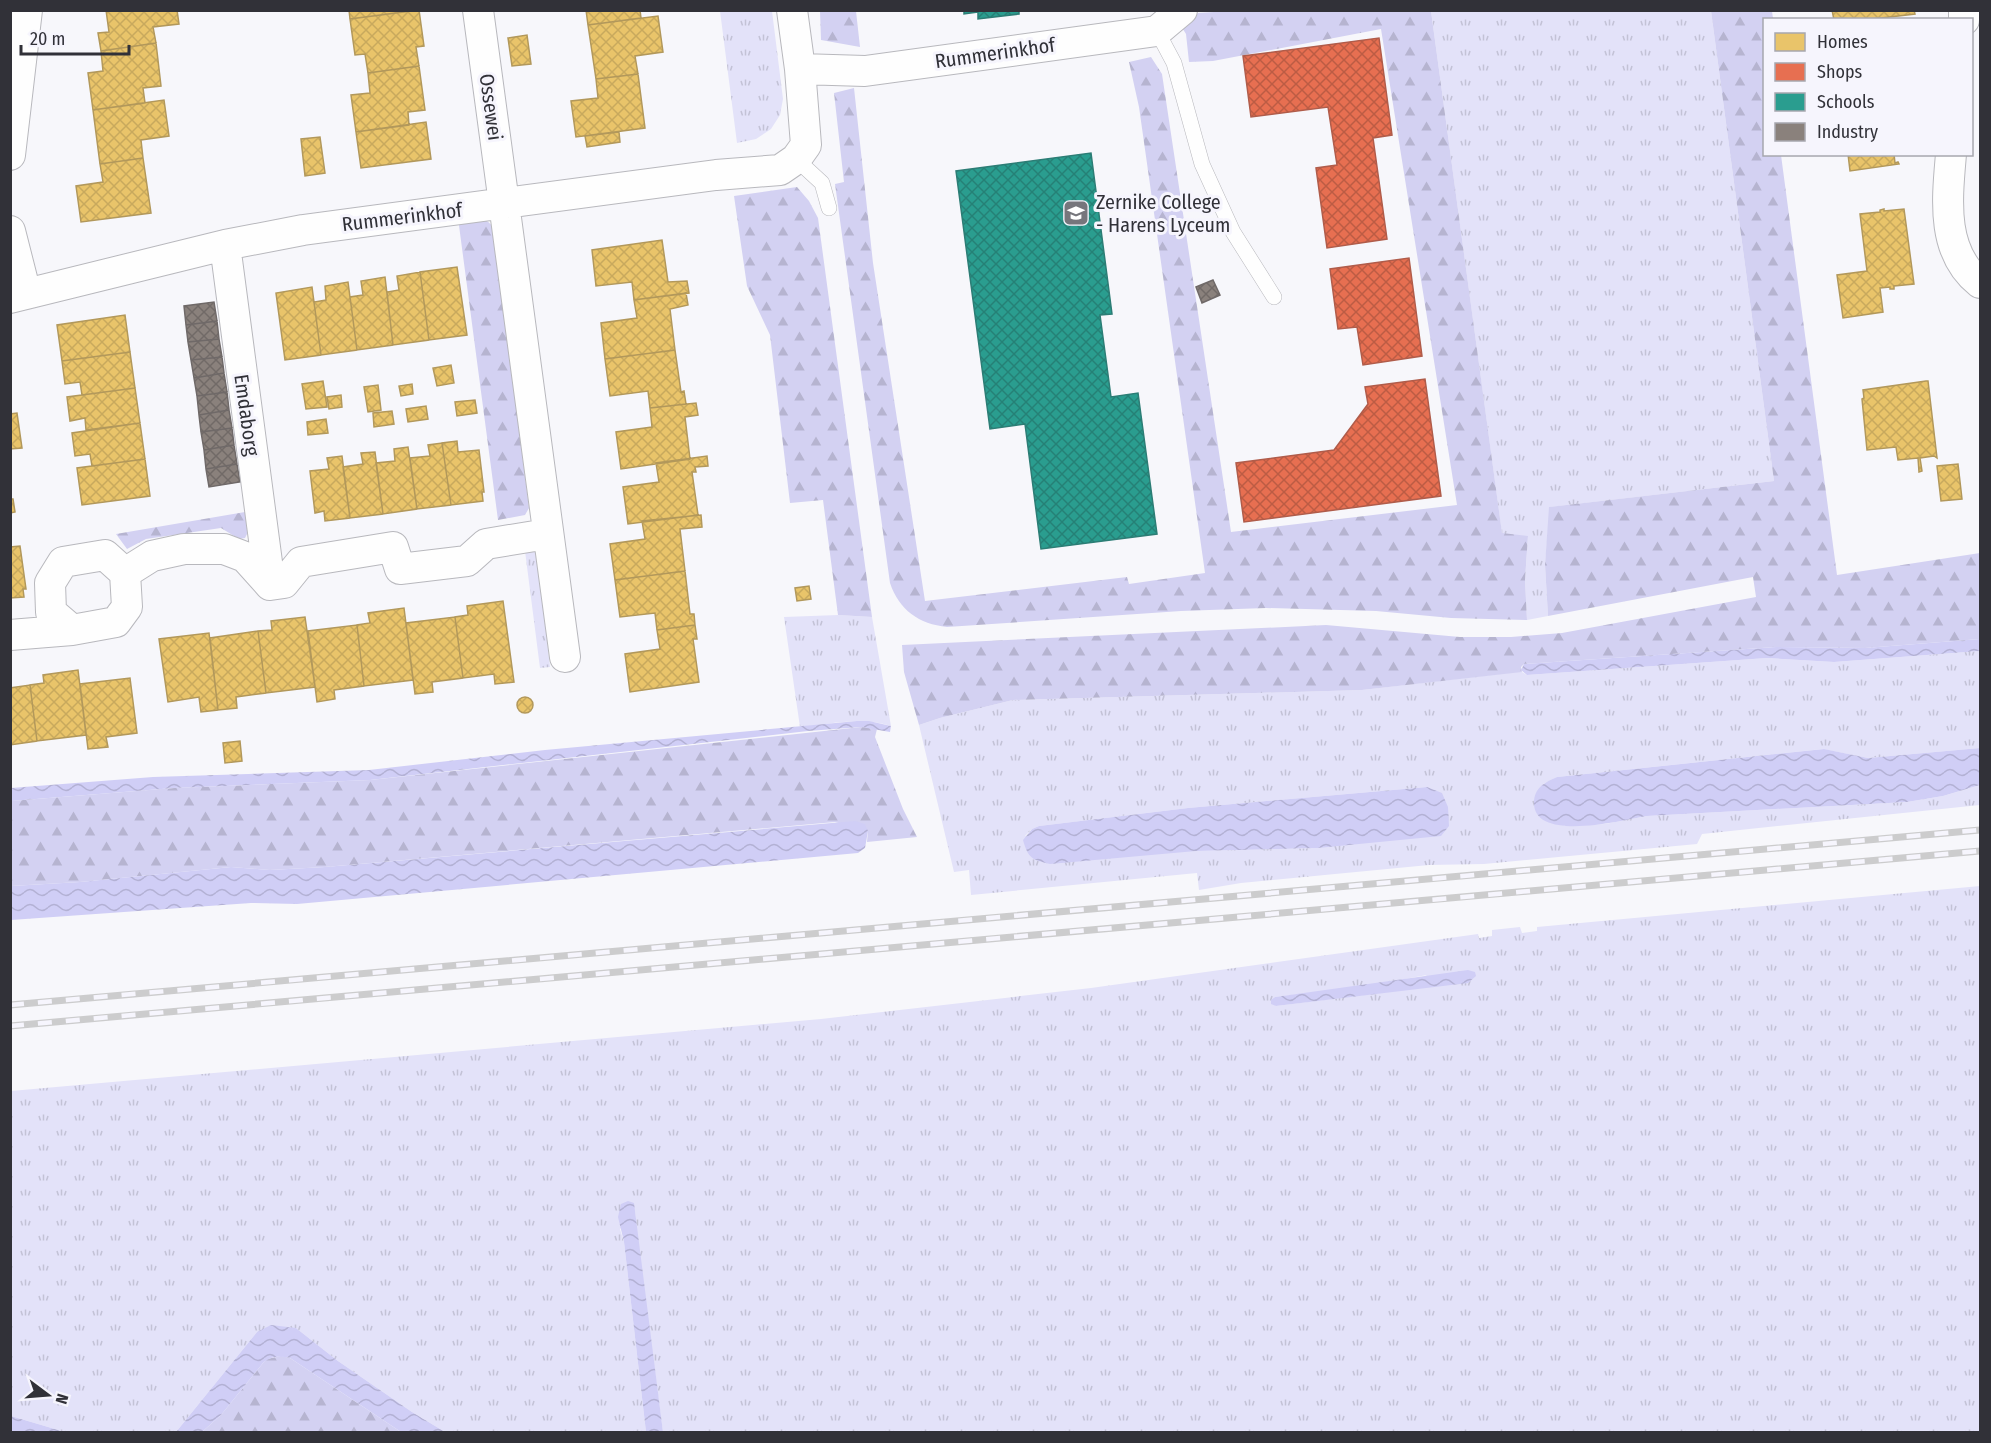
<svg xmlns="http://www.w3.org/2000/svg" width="1991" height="1443" viewBox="0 0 1991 1443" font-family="'Fira Sans Condensed',sans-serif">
	<defs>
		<pattern id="grass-tufts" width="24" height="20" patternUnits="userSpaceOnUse" patternTransform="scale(1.5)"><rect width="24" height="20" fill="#e3e2f9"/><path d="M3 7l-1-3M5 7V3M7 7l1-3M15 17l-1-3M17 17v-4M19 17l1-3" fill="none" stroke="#c3c2d6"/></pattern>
		<pattern id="forest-firs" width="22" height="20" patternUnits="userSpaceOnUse" patternTransform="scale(1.5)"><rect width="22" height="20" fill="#d3d1f2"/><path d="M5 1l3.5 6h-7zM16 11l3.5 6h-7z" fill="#b6b4d0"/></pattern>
		<pattern id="water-waves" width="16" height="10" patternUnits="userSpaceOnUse" patternTransform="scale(1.5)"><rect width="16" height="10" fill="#d0cef6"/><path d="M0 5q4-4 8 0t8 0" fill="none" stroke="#b3b1d4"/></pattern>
		<pattern id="homes-cross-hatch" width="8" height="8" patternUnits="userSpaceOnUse" patternTransform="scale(1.5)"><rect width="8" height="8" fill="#e9c46a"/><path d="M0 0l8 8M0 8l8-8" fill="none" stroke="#c8a95d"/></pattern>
		<pattern id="shops-cross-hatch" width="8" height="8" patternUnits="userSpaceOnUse" patternTransform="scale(1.5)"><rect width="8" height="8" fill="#e76f51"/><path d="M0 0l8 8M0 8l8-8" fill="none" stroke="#bc5c44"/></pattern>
		<pattern id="schools-cross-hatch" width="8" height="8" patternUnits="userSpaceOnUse" patternTransform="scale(1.5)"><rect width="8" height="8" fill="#2a9d8f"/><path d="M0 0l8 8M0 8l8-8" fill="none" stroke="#258176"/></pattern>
		<pattern id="industry-cross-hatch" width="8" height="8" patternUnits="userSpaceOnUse" patternTransform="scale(1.5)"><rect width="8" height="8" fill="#8a817c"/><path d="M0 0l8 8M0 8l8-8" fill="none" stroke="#716a67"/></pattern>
	</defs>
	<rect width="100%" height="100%" fill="#f7f7fb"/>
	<path fill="url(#grass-tufts)" fill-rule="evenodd" d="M720,11H772L783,99L780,115L771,129L756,139L737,143Z
		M1431,11H1711L1774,481L1550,507L1545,565L1548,616L1527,620L1525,580L1528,537L1502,534Z
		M533,549L537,554L550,667L540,668L525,551Z
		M838,615L872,617L891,726C861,716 830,724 800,727L784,617Z
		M1980,651V748L1868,758L1823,749L1557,777L1543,784L1564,826L1605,824L1647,816L1907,802L1943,796L1980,785V805L1702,834L1697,844L1484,864L1429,865L1241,883L1199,890L1197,873L971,895L969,870L954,872L919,725L940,718L1013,700L1362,690L1516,672H1522L1527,675L1767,658L1834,662ZM1427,787L1318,848L1196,851L1025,836L1032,829L1039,826L1188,808Z
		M1980,886V1432H663L638,1247L635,1211L620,1229L624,1242L646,1432H445L412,1412L338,1361L296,1328L257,1332L176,1432H65L11,1416V1091L821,1019L1091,988L1478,934L1479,938L1492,936V930L1520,927L1522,933L1537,931V927ZM1427,975L1395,991L1276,1006L1271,1001L1275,997L1366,986Z"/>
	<path fill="url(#forest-firs)" d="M1245,10L1431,11L1502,533L1528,536L1525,580L1527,620L1451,618L1376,611L1266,608L1181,611L947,627C919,624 899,610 890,583L835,184L844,182L834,93L854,88L873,263L925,601L1127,577L1129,584L1205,573L1139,107L1129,62L1151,57L1162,74L1231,532L1457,505L1381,29L1213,61L1189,62L1186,34L1181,26L1198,13Z
		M820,11H856L860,47L821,40Z
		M1711,11H1772L1773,19L1764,20V154L1781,155L1837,575L1980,553V639L1865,648L1776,647L1524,664L1521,667L1522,672L1362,690L1013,700L940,718L919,725L904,672L902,645L1326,625L1460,637H1511L1562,633L1756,597L1753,577L1548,616L1545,565L1549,507L1774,481Z
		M797,187L809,201L818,218L872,617L838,615L823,500L790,503L770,335L747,286L734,196Z
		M458,218C472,218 485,215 493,227L529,508L525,515L498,520Z
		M245,512L248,532L245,538L239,539L221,528L146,539L127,549L116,534Z
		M861,727L877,729L875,737L903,809L917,837L867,842L868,831L835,822L325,867L270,870L231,867L80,882L11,886V801L174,788L370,780Z
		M281,1356L290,1358L401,1432H202L221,1415L263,1363L267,1359Z"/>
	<path fill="url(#water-waves)" d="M1980,639V651L1834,662L1767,658L1527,675L1521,670L1524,664L1776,647L1865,648Z
		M857,721H869L891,726L890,732L861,727L808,731L370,780L174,788L11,801V788L153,777L369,770L545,750Z
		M1980,748V785L1943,796L1907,802L1647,816C1624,820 1534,843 1534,803C1534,788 1545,782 1557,777L1824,749L1868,758Z
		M1427,787L1442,793L1448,807L1449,826L1441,836L1318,848L1196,851L1050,864C1032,860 1028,858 1023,840L1032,829L1039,826L1188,808Z
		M855,821L865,824L868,831L865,848L858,853L297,904L251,903L11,920V886L80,882L231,867L270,870L325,867Z
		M1468,970L1475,972L1476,976L1468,983L1276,1006L1271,1004V1000L1275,997Z
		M628,1201L634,1203L663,1432H646L624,1242L618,1217L621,1204Z
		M271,1325L296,1328L338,1361L412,1412L445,1432H401L290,1358C280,1356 271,1356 263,1363L221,1415L202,1432H176L257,1332Z
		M10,1416H11L65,1432H16L11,1431Z"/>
	<path fill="url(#homes-cross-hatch)" stroke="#b2985b" stroke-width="1.5" d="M106,10H177L179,24L153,27L156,43L101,51L98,33L109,32Z
		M349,10H402L403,12L350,19Z
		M419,10L424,46L416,47L419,66L368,73L365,54L355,55L350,19Z
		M586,10H640L641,18L588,25Z
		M1832,10H1914L1915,14L1864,20H1834Z
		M658,16L663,52L635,56L638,74L596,79L588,25Z
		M527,35L531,64L512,66L508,38Z
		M156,43L161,86L143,88L145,103L93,110L88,73L103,71L101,51Z
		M419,66L425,110L408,112L409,125L356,132L351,95L370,93L368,73Z
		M638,74L645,128L576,137L571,101L598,98L596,79Z
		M164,100L169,136L141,140L143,158L100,164L93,110Z
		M426,122L431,159L361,168L356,132Z
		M619,132L620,142L587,147L585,136Z
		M320,137L325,173L305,176L301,139Z
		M1848,154H1894L1895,163L1898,162L1899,164L1850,171Z
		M143,158L151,213L81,222L76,186L103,182L100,164Z
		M1884,209V211L1904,209L1914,284L1894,286V289H1890V287L1880,288L1883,312L1843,318L1837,275L1867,271L1860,214L1880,212V210Z
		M662,240L668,282L687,281L689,293L634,300L632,282L596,286L592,250Z
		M457,267L467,335L429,340L420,272Z
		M420,272L429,340L393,345L387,292L399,290L397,276Z
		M385,277L393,345L357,350L350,297L363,295L361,281Z
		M348,282L357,350L321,355L314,302L326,300L325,286Z
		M312,287L321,355L285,360L276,293Z
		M686,293L688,305L670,309L675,350L605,359L601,323L637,318L634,300Z
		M125,315L130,352L62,361L57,325Z
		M675,350L681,392L684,391L686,404L650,408L648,391L610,396L605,359Z
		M130,352L135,388L82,395L80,382L65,384L62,361Z
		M451,365L454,383L437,386L433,368Z
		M323,381L327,407L306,409L302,384Z
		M1926,381H1928L1937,458L1934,456L1920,458L1922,471L1919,472L1918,458L1898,460L1896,447L1867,450L1862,399L1864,398L1863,390Z
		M412,384L413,394L401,396L399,386Z
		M378,385L381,410L368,412L364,387Z
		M135,388L140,423L86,430L85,418L70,421L67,397Z
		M341,395L342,407L329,409L327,397Z
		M475,400L477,413L457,416L455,402Z
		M696,403L698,415L685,417L690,459L621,469L616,432L652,427L650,408Z
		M426,406L428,419L408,422L406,409Z
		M392,411L394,424L374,427L373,413Z
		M17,413L22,448L10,449V414Z
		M326,419L328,433L308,435L307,422Z
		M140,423L145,459L92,466L90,454L75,456L72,433Z
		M457,441L458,452L479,450L484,492H482L483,501L451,505L442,443Z
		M442,443L451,505L417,509L410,458L430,456L428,445Z
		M408,447L417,509L383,514L376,463L395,461L394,449Z
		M375,452L383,514L350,518L343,467L363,464L361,453Z
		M342,456L350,518L325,521L324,511L315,513L310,471L329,469L327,458Z
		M707,456L708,466L695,467L696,472H692L698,515L628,524L623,487L659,482L656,463Z
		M145,459L150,496L82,505L77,468Z
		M1958,464L1962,499L1941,501L1937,466Z
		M10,499H13L15,512L10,513Z
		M701,515L702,527L680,529L685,571L615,580L610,544L645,539L642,521Z
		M20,546L26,589H23L24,597L10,598V547Z
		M685,571L690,614H694L695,625L657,630L655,613L620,617L615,580Z
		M809,586L811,599L797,601L795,588Z
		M503,601L514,682L495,684L494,674L463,678L455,617L468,615L467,606Z
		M404,608L413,680L364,686L357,625L370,623L368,613Z
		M305,617L315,687L266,693L258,631L272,630L271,621Z
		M455,617L463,678L432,682L433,692L415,694L406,623Z
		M357,625L364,686L334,690L335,699L317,702L308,631Z
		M695,625L697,639H693L699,682L630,692L625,654L660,649L657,630Z
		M258,631L266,693L236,697L237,708L218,710L210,638Z
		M209,633L218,710L201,712L199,697L168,702L159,639Z
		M78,670L86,735L37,741L30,685L44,683L43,675Z
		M130,678L137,733L106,737L108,747L88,749L80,684Z
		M30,685L37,741L10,745V688Z
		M517 705a8 8 0 1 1 16 0a8 8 0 1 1-16 0Z
		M240,741L242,761L225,763L223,743Z"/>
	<path fill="url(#shops-cross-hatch)" stroke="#b05c4a" stroke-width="1.5" d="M1379,38L1392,135L1373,138L1387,239L1327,248L1316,168L1337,165L1328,107L1251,117L1243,56Z
		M1409,258L1422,356L1363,365L1357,327L1338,329L1330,269Z
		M1425,379L1441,496L1244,522L1236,463L1334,450L1368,404L1365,387Z"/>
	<path fill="url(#schools-cross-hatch)" stroke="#2c7d75" stroke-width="1.5" d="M964,10H1019V14L978,19V12L964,14Z
		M1091,153L1112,314L1100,315L1111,397L1138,393L1157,534L1041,549L1025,424L990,429L956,171Z"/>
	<path fill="url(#industry-cross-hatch)" stroke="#6f6968" stroke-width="1.5" d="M1213,280L1220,295L1202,303L1196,287Z
		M214,302L217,321L186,325L184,306Z
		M217,321L219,339L188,342L186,325Z
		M219,339L222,357L191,360L188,342Z
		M222,357L224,373L194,378L191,360Z
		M224,373L227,392L197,396L194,378Z
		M227,392L229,410L199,415L197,396Z
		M229,410L232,428L201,432L199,415Z
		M232,428L234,445L204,450L201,432Z
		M234,445L237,464L206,469L204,450Z
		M237,464L240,482L209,487L206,469Z"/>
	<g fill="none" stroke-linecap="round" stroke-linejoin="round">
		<g stroke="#b8b8bd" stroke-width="16">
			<path id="service" d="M1157,31L1174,63L1202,164L1233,232L1274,297
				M796,159L822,183L829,208"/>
		</g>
		<g stroke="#b8b8bd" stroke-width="32">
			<path id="minor" d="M478,10L565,657
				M1964,20V10
				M800,69L865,71L1157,31L1182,10
				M1951,154C1947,200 1941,252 1980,283
				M10,155L27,10
				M10,231L26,294
				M225,245L270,585
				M10,298L225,245L303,230L716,175L780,170L796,159L806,145L800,69L792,10
				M72,630L51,612L50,583L63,562L105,555L125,573
				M10,635L72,630L116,622L127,607L125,573L152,556L184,549H224L245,557L270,585L284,583L301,562L393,547L400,569L467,561L486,544L547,534"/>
		</g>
		<use href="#service" stroke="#fefefe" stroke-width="15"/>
		<use href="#minor" stroke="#fefefe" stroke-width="30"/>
		<g stroke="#cccccd" stroke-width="7">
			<path id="rail" d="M10,1005L1980,830
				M10,1026L1980,851"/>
		</g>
		<use href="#rail" stroke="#f6f5fd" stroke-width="4.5" stroke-dasharray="14" stroke-linecap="butt"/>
	</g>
	<defs>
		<g id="school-square" transform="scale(1.35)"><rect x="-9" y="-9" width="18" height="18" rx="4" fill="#76767c" stroke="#f6f5fd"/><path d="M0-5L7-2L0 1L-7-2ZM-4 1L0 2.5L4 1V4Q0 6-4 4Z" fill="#fff"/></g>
	</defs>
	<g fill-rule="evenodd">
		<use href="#school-square" x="1076" y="213"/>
	</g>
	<g text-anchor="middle" stroke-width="6" stroke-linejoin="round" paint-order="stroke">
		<g font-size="20" fill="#313138" stroke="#f6f5fd">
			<text transform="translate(995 53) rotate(-8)" y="7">Rummerinkhof</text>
			<text transform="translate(491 107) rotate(82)" y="7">Ossewei</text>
			<text transform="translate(402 217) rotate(-7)" y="7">Rummerinkhof</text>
			<text transform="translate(247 415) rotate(82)" y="7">Emdaborg</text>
		</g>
		<g font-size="20" fill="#313138" stroke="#f6f5fd" text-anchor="start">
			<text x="1096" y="209">Zernike College<tspan x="1096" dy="23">- Harens Lyceum</tspan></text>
		</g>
	</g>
	<rect width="1991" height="1443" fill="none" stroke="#313138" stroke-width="24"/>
	<rect x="1763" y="18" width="210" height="138" fill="#f6f5fd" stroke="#a7a7ae" stroke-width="1.5"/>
	<rect x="1775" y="33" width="30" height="18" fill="#e9c46a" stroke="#a7a7ae" stroke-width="1.5"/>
	<text x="1817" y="48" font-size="18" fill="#313138">Homes</text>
	<rect x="1775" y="63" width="30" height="18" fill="#e76f51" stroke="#a7a7ae" stroke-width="1.5"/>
	<text x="1817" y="78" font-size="18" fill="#313138">Shops</text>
	<rect x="1775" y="93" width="30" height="18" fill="#2a9d8f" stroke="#a7a7ae" stroke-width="1.5"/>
	<text x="1817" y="108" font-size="18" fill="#313138">Schools</text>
	<rect x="1775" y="123" width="30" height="18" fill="#8a817c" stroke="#a7a7ae" stroke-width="1.5"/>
	<text x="1817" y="138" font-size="18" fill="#313138">Industry</text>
	<g transform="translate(48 1395) rotate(106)" stroke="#f6f5fd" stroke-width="4.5" paint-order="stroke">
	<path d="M0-4.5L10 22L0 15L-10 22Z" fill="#313138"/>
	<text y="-9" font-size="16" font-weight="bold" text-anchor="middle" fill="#313138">N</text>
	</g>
	<path d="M21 45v9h108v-9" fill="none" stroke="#313138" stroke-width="3"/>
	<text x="30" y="45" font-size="18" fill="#313138" stroke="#f6f5fd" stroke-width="4.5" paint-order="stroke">20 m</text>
</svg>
